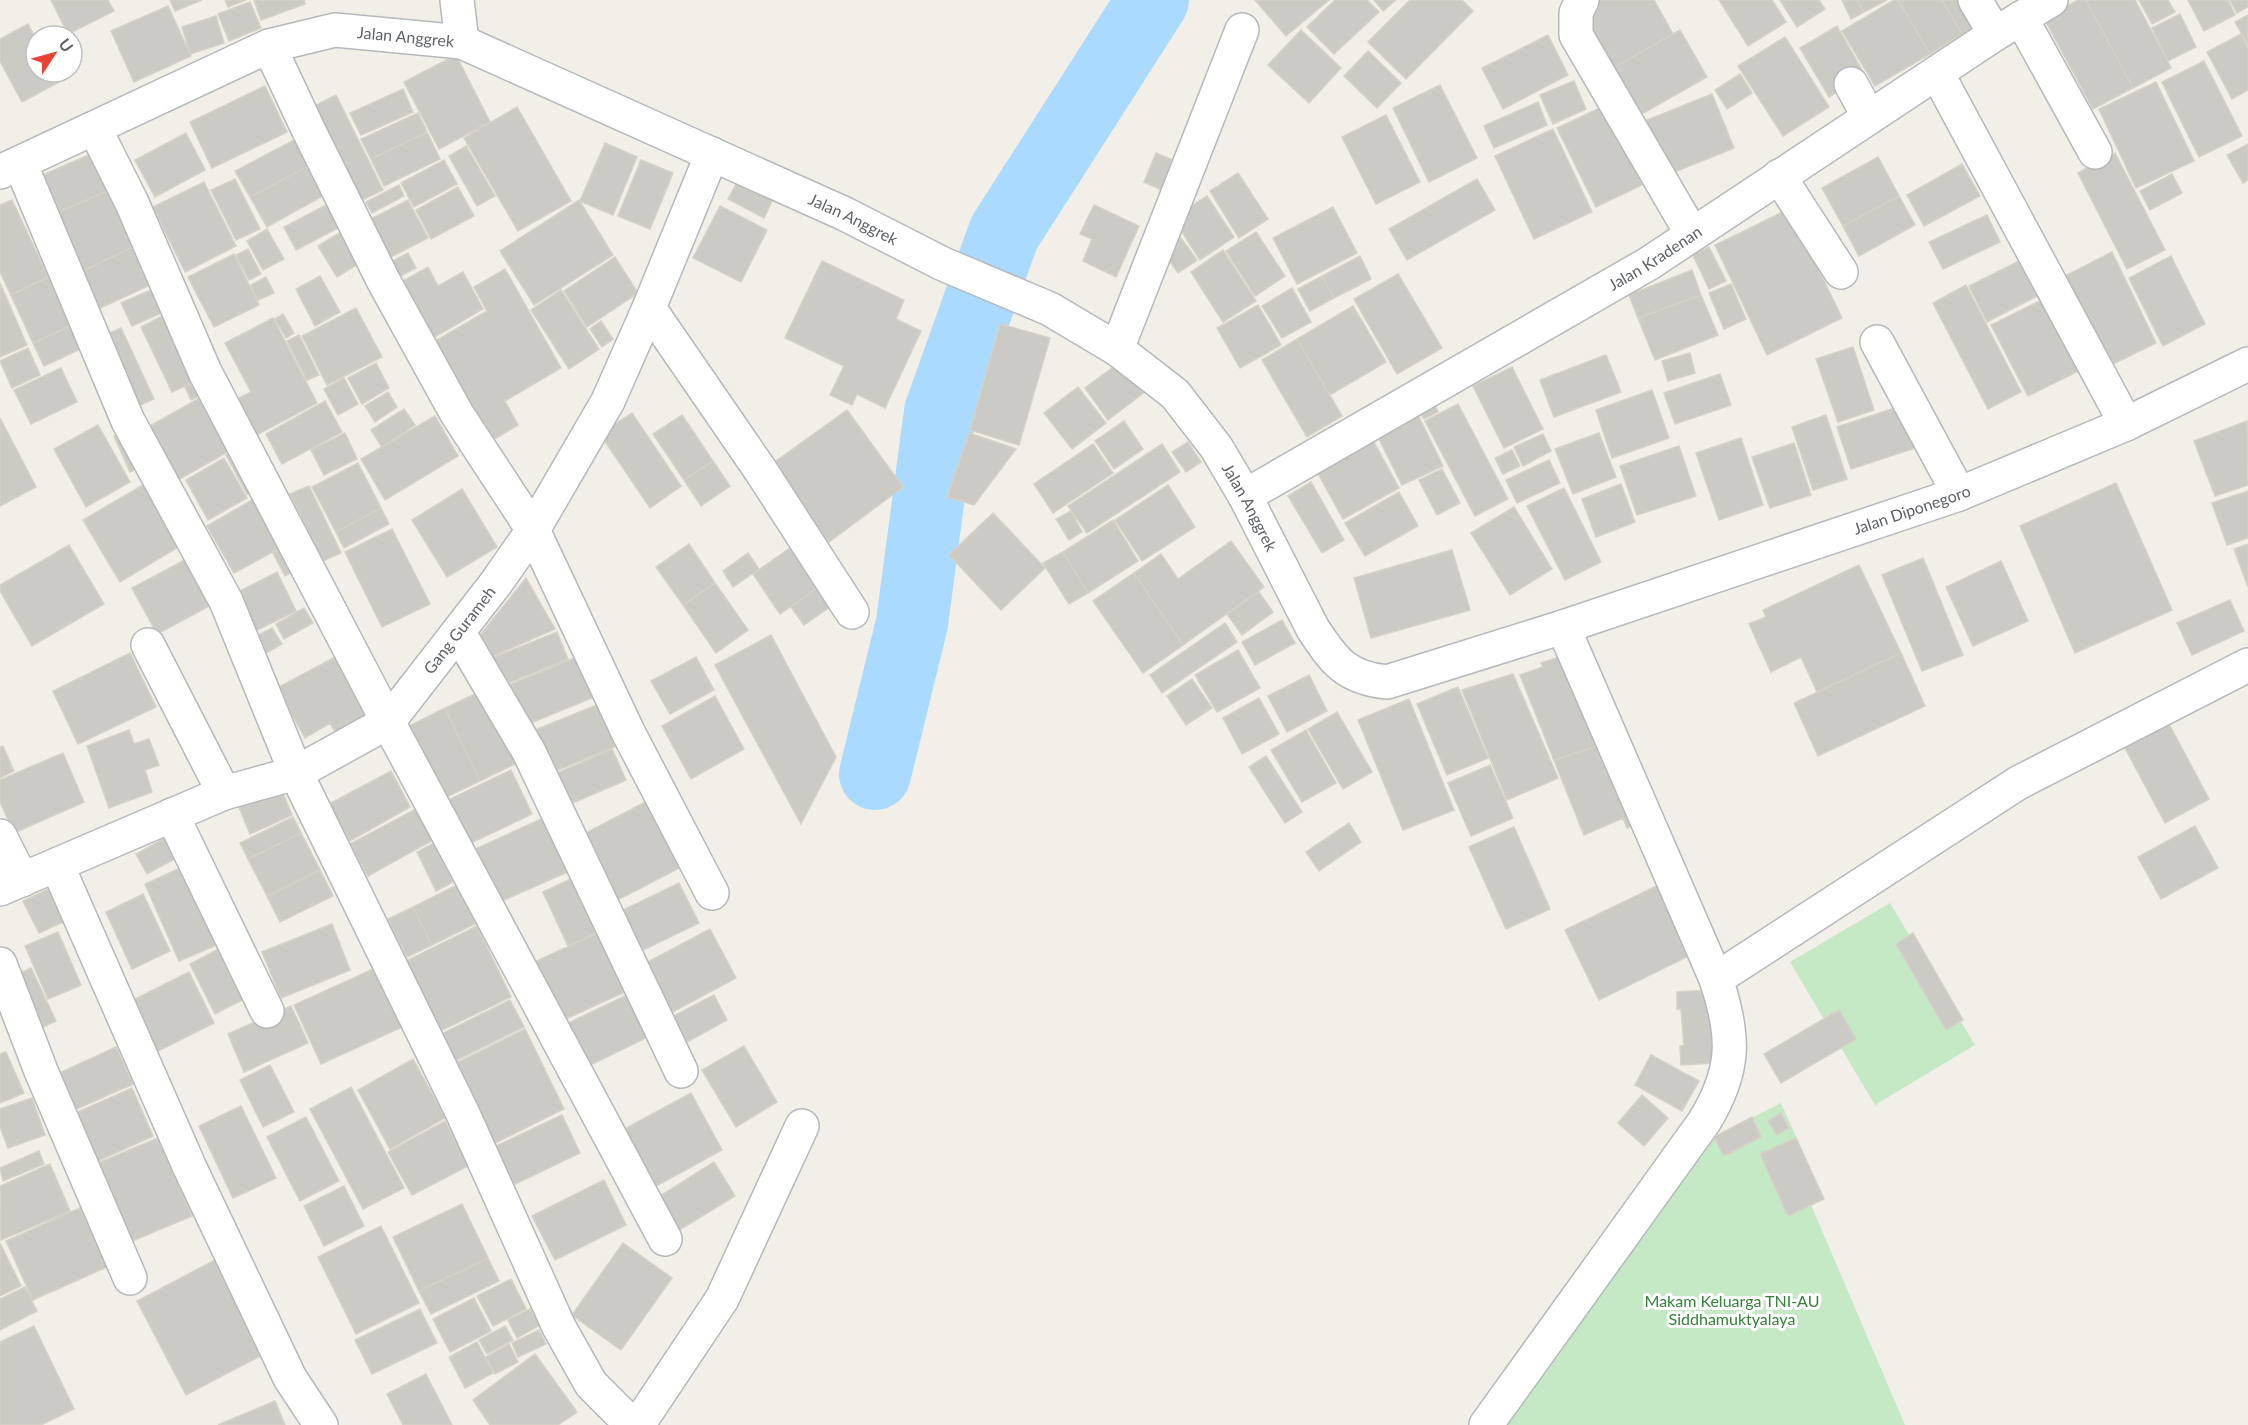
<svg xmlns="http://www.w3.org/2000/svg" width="2248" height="1425" viewBox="0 0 2248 1425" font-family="Lato,sans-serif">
	<rect width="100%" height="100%" fill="#f1efe8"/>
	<path fill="#c5e8c5" d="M1890,903L1975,1045L1875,1105L1790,962Z
		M1781,1103L1824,1199L1811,1205L1905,1425H1507L1714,1137Z"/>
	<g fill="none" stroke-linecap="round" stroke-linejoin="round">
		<path stroke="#aadaff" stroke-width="72" d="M875,774L912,623L940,412L1004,233L1153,0"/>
	</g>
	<path fill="#cccac5" stroke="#d6d1c6" stroke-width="1.5" d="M51,0H108L114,11L68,34Z
		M170,0H202L175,11Z
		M225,0H246L228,7Z
		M254,0H304L305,4L261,20Z
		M1255,0H1329L1286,36Z
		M1335,0H1367L1379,12L1334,54L1307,27Z
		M1374,0H1396L1383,11Z
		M1410,0H1462L1473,11L1406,79L1368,42Z
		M1600,0H1654L1673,34L1613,68L1581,10Z
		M1719,0H1772L1786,22L1748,46Z
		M1780,0H1819L1825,9L1797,27Z
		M1842,0H1857L1864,12L1851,19Z
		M1857,0H1887L1864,12Z
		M1894,0H1898L1930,54L1875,86L1842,31Z
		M1898,0H1942L1962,34L1930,54Z
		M1942,0H1968L1981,23L1962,34Z
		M2078,0H2086L2133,88L2093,109L2044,18Z
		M2086,0H2135L2171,68L2133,88Z
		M2139,0H2168L2175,12L2152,24Z
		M2188,0H2228L2235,15L2204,31Z
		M2230,0H2248V7L2237,13Z
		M250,2L261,28L229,41L218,14Z
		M168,6L191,56L134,82L111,31Z
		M2180,14L2196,47L2168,61L2152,28Z
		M2248,15V45L2235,22Z
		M216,16L224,43L190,54L182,27Z
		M28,24L36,39V72H53L59,82L22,102L0,61V39Z
		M1837,26L1865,75L1829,97L1800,48Z
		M1301,30L1341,68L1309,103L1268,65Z
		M1680,30L1707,77L1640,115L1613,68Z
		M2241,34L2248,48V90L2232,99L2207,52Z
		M1548,35L1568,75L1503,109L1482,68Z
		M1785,37L1829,107L1783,136L1738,66Z
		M1368,51L1401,83L1377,108L1344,76Z
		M456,55L490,122L439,149L404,82Z
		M2204,61L2242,136L2199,157L2162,82Z
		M1740,74L1752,93L1727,109L1715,90Z
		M1574,81L1586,109L1553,124L1540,95Z
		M2156,82L2194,161L2136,188L2099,109Z
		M1440,85L1477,158L1429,182L1393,108Z
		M265,86L287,132L212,168L190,122Z
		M403,89L413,112L361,135L350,113Z
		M1712,94L1734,148L1667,175L1645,121Z
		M336,95L383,190L356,203L310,108Z
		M1538,102L1547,125L1494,148L1484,126Z
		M1604,106L1642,185L1596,207L1557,128Z
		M517,107L571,201L518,231L464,138Z
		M418,113L427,132L371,159L361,139Z
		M1386,115L1420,182L1376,204L1342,137Z
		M1553,129L1592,212L1534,239L1495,156Z
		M427,132L440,159L384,186L371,159Z
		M186,133L205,170L155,197L135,160Z
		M300,137L314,163L250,197L235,171Z
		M605,143L637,157L613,215L580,201Z
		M2248,144V180L2243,183L2227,155Z
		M466,146L495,196L477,206L449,156Z
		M98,151L114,188L52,215L36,178Z
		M1156,153L1177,162L1164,191L1144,182Z
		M2115,153L2165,250L2127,269L2078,173Z
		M1878,157L1899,196L1843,226L1822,188Z
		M444,160L457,184L414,207L401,183Z
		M641,160L673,173L650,229L618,216Z
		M314,163L330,192L267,227L250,197Z
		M1962,164L1980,196L1924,226L1907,195Z
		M1238,173L1268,219L1239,238L1210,191Z
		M2172,174L2182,193L2150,210L2140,191Z
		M235,179L260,229L236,240L211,190Z
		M1477,179L1495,210L1407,260L1389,229Z
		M738,181L773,199L764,218L728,199Z
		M204,182L236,246L185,272L153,207Z
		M399,185L404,196L372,213L366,202Z
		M458,187L474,216L431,239L416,210Z
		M114,188L141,243L77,274L52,215Z
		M1207,196L1234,237L1200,260L1173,218Z
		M1899,196L1915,225L1859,256L1843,226Z
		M12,200L48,277L11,295L0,272V205Z
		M408,200L428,238L383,261L363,223Z
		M579,200L613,255L534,305L500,251Z
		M332,202L344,225L296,250L284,227Z
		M1094,205L1139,226L1116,277L1083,261L1092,239L1080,234Z
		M720,206L767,230L741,282L693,258Z
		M1333,207L1357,253L1297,284L1273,238Z
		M1789,209L1842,318L1767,355L1715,245Z
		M1987,215L2000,242L1943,269L1929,242Z
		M267,229L284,259L263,270L247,241Z
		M344,230L363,261L337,277L318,246Z
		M1256,232L1285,276L1255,296L1226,251Z
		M1181,238L1197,260L1178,273L1162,250Z
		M141,243L159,281L94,311L77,274Z
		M1709,247L1726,281L1709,289L1693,255Z
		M248,249L261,274L249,280L236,255Z
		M1223,250L1256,301L1223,322L1191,272Z
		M2112,252L2156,343L2107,367L2063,277Z
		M408,253L416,268L391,281L383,266Z
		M234,254L259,305L214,327L188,277Z
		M1360,256L1371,279L1334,298L1322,276Z
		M2171,256L2205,324L2163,346L2129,278Z
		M615,257L638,293L587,327L564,291Z
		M2025,258L2043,293L1987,322L1969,286Z
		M822,261L904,300L896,319L921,331L885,408L857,394L852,405L830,395L844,366L785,338Z
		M428,267L438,286L463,272L483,309L426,342L394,286Z
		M505,269L561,368L505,401L518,425L483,446L425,347L487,311L474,287Z
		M1692,270L1701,295L1638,318L1629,295Z
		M1398,274L1442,348L1397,374L1354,299Z
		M320,276L340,312L315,326L296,289Z
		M1322,276L1334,298L1310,311L1298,289Z
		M48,277L71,326L33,343L11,295Z
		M266,277L274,293L258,300L251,285Z
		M0,283L27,345L0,357Z
		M1731,284L1746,319L1724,329L1709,293Z
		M1966,285L2021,392L1988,409L1933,303Z
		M160,286L170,309L132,326L121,303Z
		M1292,288L1311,322L1282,338L1262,306Z
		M561,290L599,349L569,369L531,310Z
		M1701,295L1718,335L1655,360L1638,318Z
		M2052,295L2089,366L2028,396L1991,325Z
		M1258,305L1281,345L1240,368L1217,328Z
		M1353,306L1386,362L1330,395L1297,339Z
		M356,308L382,357L327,385L302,336Z
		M172,311L204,377L172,392L141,327Z
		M283,314L294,333L286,338L275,319Z
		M273,318L317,403L247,440L228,404L251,392L225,343Z
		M601,321L613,339L602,347L590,329Z
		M1000,324L1050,338L1019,445L970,430Z
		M71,326L81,349L44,366L33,343Z
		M121,328L154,399L132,409L99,338Z
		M299,335L319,375L307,380L287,341Z
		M1297,339L1342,416L1307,437L1262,360Z
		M1853,347L1874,410L1838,422L1816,359Z
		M28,348L40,375L12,388L0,361Z
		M1690,353L1695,373L1668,381L1662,361Z
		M1606,355L1621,392L1554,417L1540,380Z
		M1123,360L1146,391L1108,420L1085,388Z
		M376,363L389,388L362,404L348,378Z
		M1512,367L1543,429L1504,448L1473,386Z
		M61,368L77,402L31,424L14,390Z
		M1720,374L1731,405L1675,424L1664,393Z
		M203,378L209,391L191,400L185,387Z
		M344,378L358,404L338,415L324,389Z
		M1078,387L1106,423L1072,449L1044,413Z
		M1652,390L1669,438L1612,458L1596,410Z
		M212,391L242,444L178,480L148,427Z
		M388,392L397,407L375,422L365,406Z
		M1432,399L1438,412L1424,419L1417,407Z
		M325,401L342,432L282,464L266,434Z
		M1458,404L1508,499L1475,516L1425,421Z
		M1907,404L1921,446L1851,469L1837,427Z
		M1414,407L1443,466L1402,485L1373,427Z
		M404,409L415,425L382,447L371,430Z
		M847,410L903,487L829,542L772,464Z
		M632,413L681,486L650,508L600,434Z
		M682,415L713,461L684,480L653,434Z
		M1826,415L1847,479L1813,490L1792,427Z
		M435,416L458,456L385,500L361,459Z
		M0,418L36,487L0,506Z
		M1124,421L1143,449L1114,469L1095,441Z
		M2247,421L2248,485L2215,496L2194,441Z
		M98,425L130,482L86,507L54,449Z
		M129,429L145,465L130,472L114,436Z
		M345,433L357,459L324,475L311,450Z
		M969,433L1016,449L974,505L947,497Z
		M1599,433L1616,477L1573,494L1555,449Z
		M1543,434L1551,451L1523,466L1514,447Z
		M1370,435L1399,488L1343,519L1314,466Z
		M1741,438L1763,505L1719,520L1696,453Z
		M1188,442L1201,462L1186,472L1172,452Z
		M1794,443L1811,495L1770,508L1752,457Z
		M1093,444L1113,473L1053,513L1034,484Z
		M1162,444L1180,472L1087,533L1068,506Z
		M243,445L265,484L247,494L226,455Z
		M1679,446L1696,496L1637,515L1620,466Z
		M1512,450L1520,466L1503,474L1495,458Z
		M224,458L247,498L208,520L186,480Z
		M1549,460L1560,483L1517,503L1506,480Z
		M713,461L730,486L701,506L684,480Z
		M358,463L381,508L336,532L312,487Z
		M1442,469L1460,503L1437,515L1419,480Z
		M1311,482L1344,540L1322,553L1288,496Z
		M2116,483L2172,610L2075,653L2020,526Z
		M1621,484L1635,522L1596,537L1582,499Z
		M143,485L180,546L120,582L83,520Z
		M1168,485L1195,527L1142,561L1115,520Z
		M309,486L341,553L323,561L290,494Z
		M1564,488L1601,562L1565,580L1527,506Z
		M462,489L497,547L447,577L412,520Z
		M2248,491V538L2227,545L2212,503Z
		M1399,492L1418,526L1365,556L1345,523Z
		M264,493L291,542L234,573L207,526Z
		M1514,507L1552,569L1510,595L1471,533Z
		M381,508L389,524L344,548L336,532Z
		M1071,511L1082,532L1069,540L1056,519Z
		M993,513L1045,568L1001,610L949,555Z
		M1113,520L1138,561L1088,593L1063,552Z
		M392,529L430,604L382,627L345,552Z
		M1231,541L1264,587L1183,645L1134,573L1161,554L1178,579Z
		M289,544L301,567L285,576L273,553Z
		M689,544L715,583L683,605L656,567Z
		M2248,544V587L2234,549Z
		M69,545L104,604L32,646L0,591V585Z
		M794,545L822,585L780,614L753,574Z
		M1452,550L1470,610L1371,638L1354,578Z
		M1063,552L1088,593L1069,604L1043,563Z
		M748,553L759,569L733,587L723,571Z
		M190,557L215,603L157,634L132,588Z
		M1923,558L1963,655L1922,671L1882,575Z
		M2001,561L2028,621L1973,646L1946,587Z
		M1859,565L1901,653L1817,692L1801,657L1771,672L1749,624L1766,617L1763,610Z
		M277,572L296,611L249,634L230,596Z
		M1134,573L1183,645L1143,673L1093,601Z
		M526,578L555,629L491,657L481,634Z
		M715,583L748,630L716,653L683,605Z
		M822,585L834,604L804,625L791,607Z
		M1259,592L1273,612L1242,635L1227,614Z
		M2230,600L2244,631L2192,655L2177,623Z
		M304,608L313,623L284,639L276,624Z
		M1282,620L1295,643L1255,665L1242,642Z
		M1225,623L1237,642L1162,693L1150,675Z
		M272,628L282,644L259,657L249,640Z
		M557,632L568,659L496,688L485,661Z
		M771,635L836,757L801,824L715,665Z
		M348,650L371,721L339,738L330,723L305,738L277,688Z
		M1238,650L1260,688L1217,712L1195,675Z
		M130,653L156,707L78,744L53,691Z
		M1901,653L1925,706L1818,756L1794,703Z
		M577,657L594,697L521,727L504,687Z
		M696,657L714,690L670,714L651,681Z
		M1560,657L1606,743L1554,760L1520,675L1543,667L1541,663Z
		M1513,674L1558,778L1507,800L1462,690Z
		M1309,675L1327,711L1287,732L1268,696Z
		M1192,679L1212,708L1186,725L1167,696Z
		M490,687L525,759L480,781L445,708Z
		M1458,687L1488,758L1447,775L1417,704Z
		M715,696L744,749L691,779L662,726Z
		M1259,698L1279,734L1242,754L1223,718Z
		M1409,699L1454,810L1403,830L1358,720Z
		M604,702L621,744L546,775L528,733Z
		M445,708L480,781L442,799L407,727Z
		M1337,712L1372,772L1343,789L1308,729Z
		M2169,724L2209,799L2165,823L2125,748Z
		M129,730L134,744L149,739L159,765L145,770L152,792L109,808L87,746Z
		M1306,730L1336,783L1302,802L1271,750Z
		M1606,743L1641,822L1627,828L1623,818L1584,835L1554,760Z
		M3,746L14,771L0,778V747Z
		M612,749L626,780L561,808L548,777Z
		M63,753L84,802L14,833L0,802V780Z
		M1266,756L1302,812L1285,823L1249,767Z
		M1490,765L1513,818L1471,836L1448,783Z
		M511,770L532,814L469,844L448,800Z
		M391,771L410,807L350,841L329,804Z
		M280,786L292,815L250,834L238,805Z
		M653,798L687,864L610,904L576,838Z
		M416,809L433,840L368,876L350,844Z
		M548,816L572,870L495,904L471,851Z
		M293,817L301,833L248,859L240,843Z
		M1349,823L1361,842L1319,871L1306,852Z
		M2195,826L2218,868L2161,899L2138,857Z
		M1514,827L1550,909L1506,929L1469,847Z
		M301,833L320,870L267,896L248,859Z
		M169,836L180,856L147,874L136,854Z
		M434,843L453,882L436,891L417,852Z
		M191,863L226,941L179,961L145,884Z
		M320,870L333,896L280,922L267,896Z
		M583,873L608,928L568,946L543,892Z
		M1667,881L1701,950L1599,1000L1565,930Z
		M679,883L699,923L635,954L615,914Z
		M457,885L477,923L432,945L413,907Z
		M51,888L65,921L39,933L23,901Z
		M143,894L170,951L132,969L106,912Z
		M413,907L432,945L407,957L388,919Z
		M332,924L350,970L281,998L262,952Z
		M477,926L511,997L440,1031L406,961Z
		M608,928L636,987L557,1023L530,964Z
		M710,929L736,978L665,1016L638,967Z
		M58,932L81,985L48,999L25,946Z
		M1913,933L1963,1020L1946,1030L1896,944Z
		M226,945L252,995L215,1014L190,964Z
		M382,965L409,1024L321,1064L294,1005Z
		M31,968L56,1021L37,1030L12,977Z
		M189,972L214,1023L148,1056L123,1005Z
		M1709,990L1713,1063L1681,1065L1680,1046H1684L1681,1009H1677V992Z
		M631,993L652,1035L578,1071L558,1028Z
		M714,995L727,1020L680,1046L666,1020Z
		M510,1000L524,1027L447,1065L433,1038Z
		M291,1006L308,1043L244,1072L228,1034Z
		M1839,1010L1856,1039L1781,1083L1764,1054Z
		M525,1029L564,1109L493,1144L454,1064Z
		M744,1046L777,1102L736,1127L702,1070Z
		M116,1047L133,1084L72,1111L55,1075Z
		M6,1052L24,1093L0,1103V1054Z
		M1651,1055L1699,1081L1682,1111L1635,1085Z
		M413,1059L445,1118L390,1149L358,1090Z
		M270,1065L294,1112L263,1127L240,1080Z
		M351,1087L404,1188L363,1209L310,1109Z
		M132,1088L153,1136L98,1161L76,1113Z
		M691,1093L722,1150L649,1190L617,1133Z
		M1642,1095L1668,1118L1644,1146L1618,1123Z
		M32,1098L45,1135L8,1148L0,1127V1109Z
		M241,1106L276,1178L233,1198L199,1126Z
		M1781,1113L1789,1128L1777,1135L1768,1121Z
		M562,1115L580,1153L513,1185L494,1147Z
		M306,1117L339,1181L300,1201L267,1137Z
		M1752,1117L1761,1137L1724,1156L1714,1137Z
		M445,1121L468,1166L412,1195L388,1152Z
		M158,1138L192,1216L130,1242L96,1164Z
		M1796,1138L1824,1199L1788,1216L1760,1154Z
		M39,1151L44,1164L3,1181L0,1168Z
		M714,1162L735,1196L673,1234L652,1201Z
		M50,1164L70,1211L1,1240L0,1186Z
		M604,1180L626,1225L555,1260L532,1216Z
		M344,1186L364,1226L324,1246L304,1206Z
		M462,1204L488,1258L419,1291L393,1237Z
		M80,1208L107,1267L33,1300L6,1241Z
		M381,1226L419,1303L356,1334L318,1257Z
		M0,1243L21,1286L0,1296Z
		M623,1243L672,1278L621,1350L572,1315Z
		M488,1258L499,1281L431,1314L419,1291Z
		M217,1259L266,1353L186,1395L137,1301Z
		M511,1279L526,1309L493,1326L477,1296Z
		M25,1287L37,1311L0,1330V1299Z
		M474,1298L491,1331L450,1352L433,1319Z
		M420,1309L437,1343L372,1374L355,1340Z
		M530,1309L540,1325L517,1338L508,1320Z
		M34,1326L74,1409L41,1425H0V1342Z
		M505,1326L513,1340L487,1354L479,1340Z
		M539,1330L546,1344L518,1357L512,1343Z
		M477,1342L493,1373L465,1388L449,1357Z
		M509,1344L518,1362L495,1374L486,1357Z
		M535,1354L577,1412L558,1425H490L473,1400Z
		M426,1374L452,1425H403L387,1394Z
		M275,1401L285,1425H218Z"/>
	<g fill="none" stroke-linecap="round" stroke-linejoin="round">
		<g stroke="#b5b8bc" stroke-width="36">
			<g id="minor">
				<path d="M457,0L462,42"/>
				<path d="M1582,0L1576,13V35L1692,234"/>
				<path d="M1975,0L1995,34"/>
				<path d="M2021,18L2095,152"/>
				<path d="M269,46L309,131L383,280L457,414L533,530L628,732L712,893"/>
				<path d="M1937,73L2126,424"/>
				<path d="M1851,84L1869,117"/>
				<path d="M95,129L132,203L205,372L388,722L665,1239"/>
				<path d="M20,163L128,421L226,601L296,773L463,1114L559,1327L591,1384L632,1425"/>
				<path id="s1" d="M0,172L269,46L335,30L462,42L845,214L943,264L1050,309L1117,349L1175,394L1216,447L1245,496L1313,629C1334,661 1346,678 1387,682L1563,627L1959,494L2126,424L2248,364"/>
				<path d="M1779,176L1841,272"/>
				<path d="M649,308L761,471L852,612"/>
				<path d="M1877,342L1959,494"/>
				<path d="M1117,349L1242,30"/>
				<path id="s2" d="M1245,496L1648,264L1995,34L2051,0"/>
				<path d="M459,633L529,752L681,1071"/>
				<path d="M148,645L224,793"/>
				<path d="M172,815L267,1011"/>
				<path d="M0,836L22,880"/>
				<path d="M57,865L190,1168L290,1378L321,1425"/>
				<path id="s3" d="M0,889L224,793L296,773L388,722L496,583L533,530L608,401L649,308L712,154"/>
				<path d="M0,964L41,1071L130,1278"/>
				<path d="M1716,979L2018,783L2248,665"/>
				<path d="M638,1425L722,1299L802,1126"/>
				<path d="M1486,1425L1704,1122C1736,1070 1735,1036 1716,979L1563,627"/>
			</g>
		</g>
		<use href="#minor" stroke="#fff" stroke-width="33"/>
	</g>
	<g text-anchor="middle" stroke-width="6" stroke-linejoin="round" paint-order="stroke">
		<g font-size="16" fill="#5f6368" stroke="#fff">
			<text dy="6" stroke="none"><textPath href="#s1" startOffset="436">Jalan Anggrek</textPath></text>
			<text dy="6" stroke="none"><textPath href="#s1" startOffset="922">Jalan Anggrek</textPath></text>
			<text dy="6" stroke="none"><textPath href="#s2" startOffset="474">Jalan Kradenan</textPath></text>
			<text dy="6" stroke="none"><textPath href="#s1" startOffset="1426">Jalan Anggrek</textPath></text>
			<text dy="6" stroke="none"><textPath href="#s1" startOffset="2211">Jalan Diponegoro</textPath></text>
			<text dy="6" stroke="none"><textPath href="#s3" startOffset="540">Gang Gurameh</textPath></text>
		</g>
		<g font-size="16" fill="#348238" stroke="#fff">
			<text x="1732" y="1307">Makam Keluarga TNI-AU<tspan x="1732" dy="18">Siddhamuktyalaya</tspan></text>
		</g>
	</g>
	<g transform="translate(54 54) rotate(54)"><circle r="28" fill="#ffffff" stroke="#bfc1c3" stroke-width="1.5"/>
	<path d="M0-4.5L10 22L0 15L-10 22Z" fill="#ea4335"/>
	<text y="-9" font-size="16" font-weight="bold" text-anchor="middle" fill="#5f6368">U</text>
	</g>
</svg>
